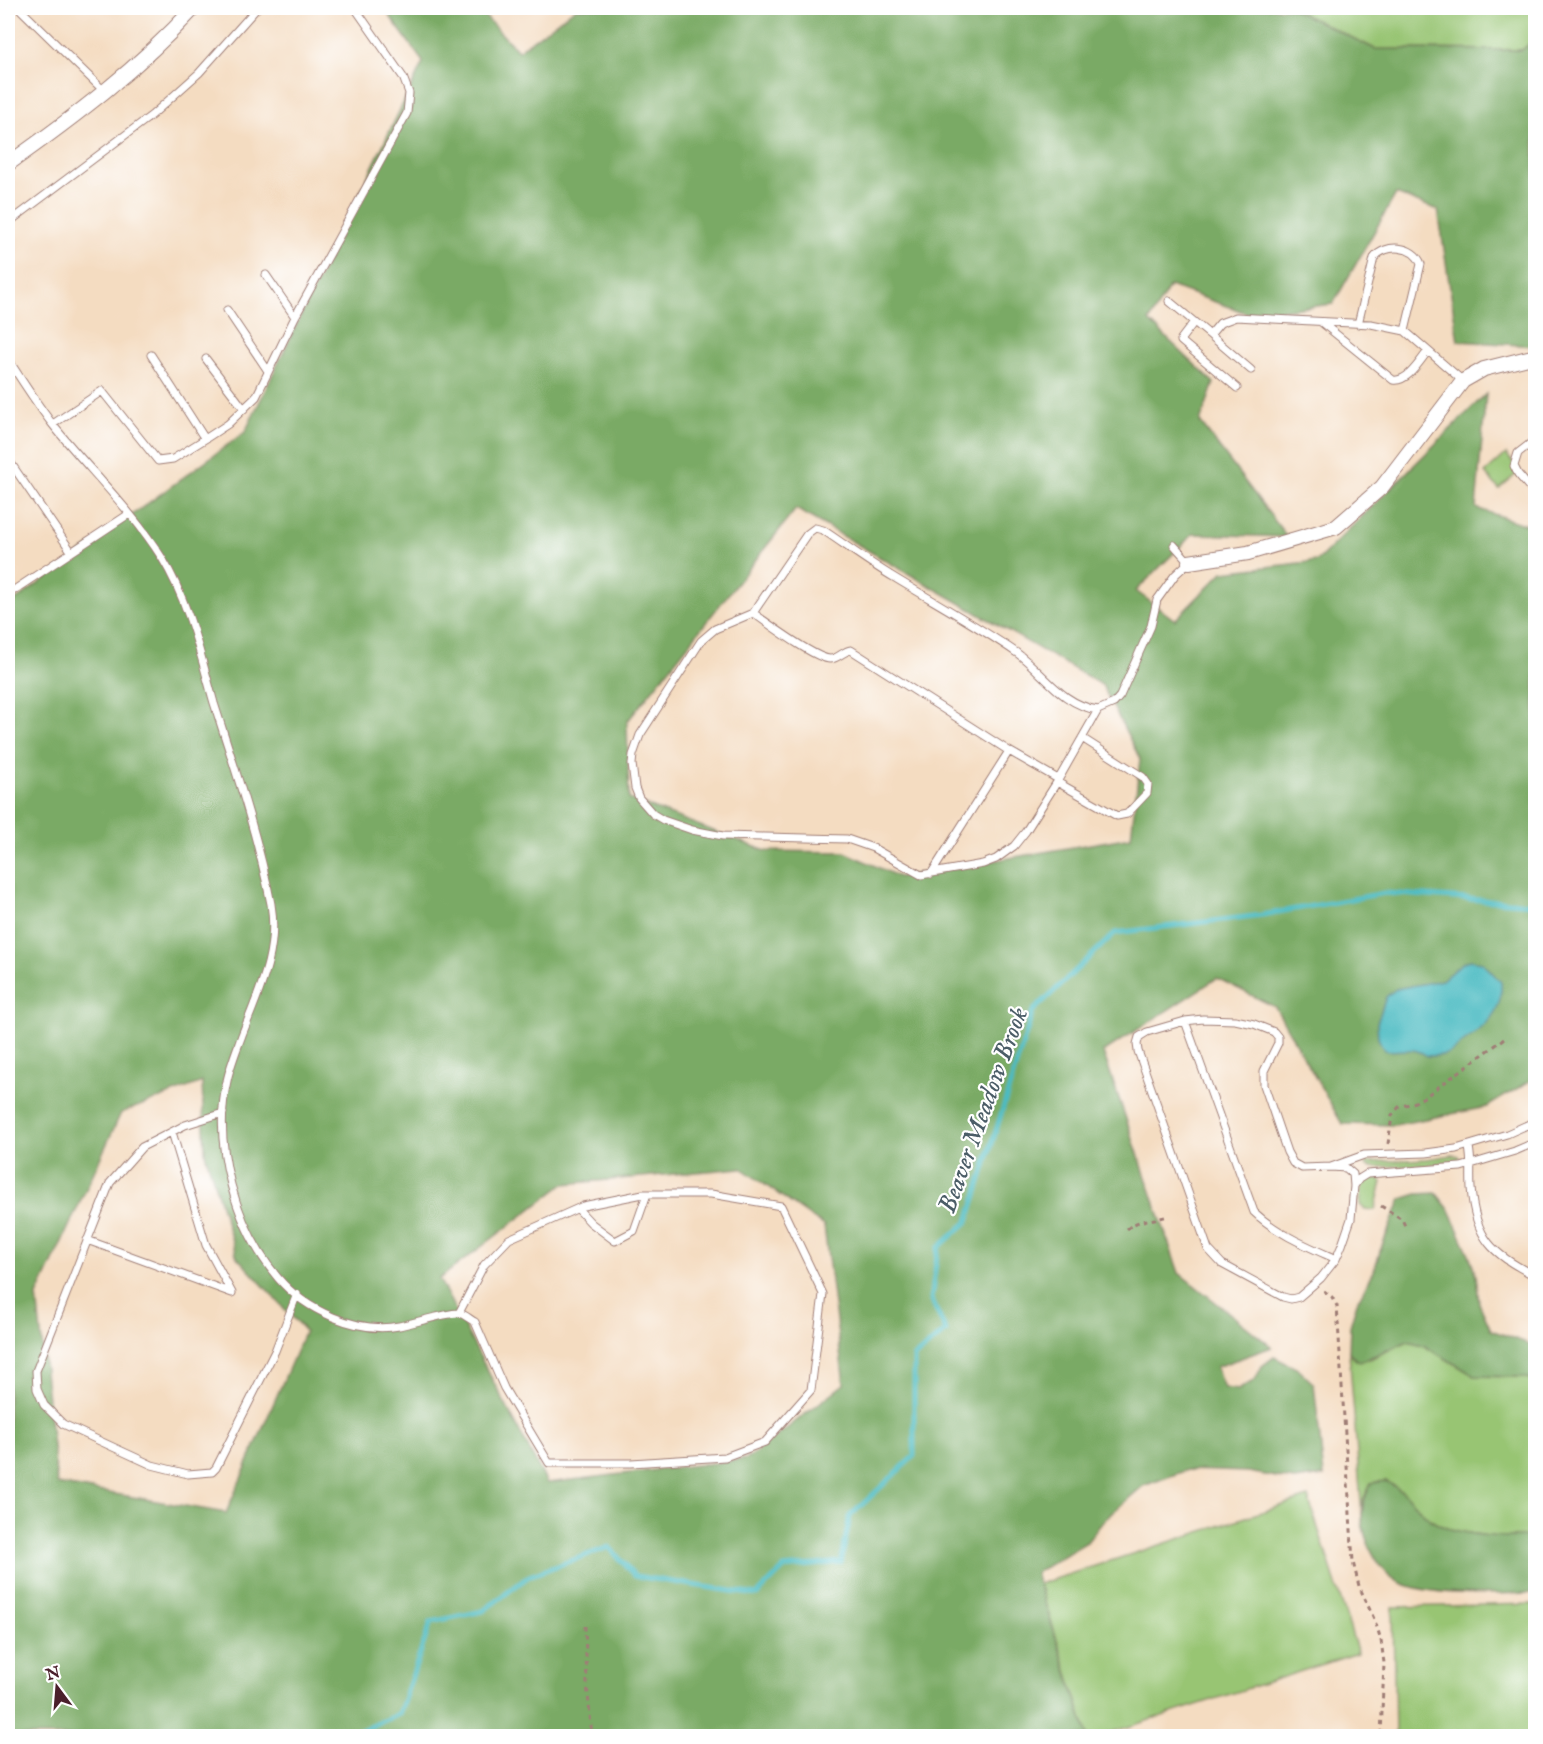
<svg xmlns="http://www.w3.org/2000/svg" width="1543" height="1744" viewBox="0 0 1543 1744" font-family="'IM FELL English',serif">
	<rect width="100%" height="100%" fill="#fff"/>
	<filter id="ink" filterUnits="userSpaceOnUse"><feTurbulence type="fractalNoise" baseFrequency=".0167" numOctaves="2"/><feDisplacementMap in="SourceGraphic" scale="12" xChannelSelector="R" yChannelSelector="G"/><feConvolveMatrix kernelMatrix="1 2 1 2 8 2 1 2 1" color-interpolation-filters="sRGB"/></filter>
	<filter id="wash" filterUnits="userSpaceOnUse"><feTurbulence type="fractalNoise" baseFrequency=".008" numOctaves="4" result="noise"/><feDisplacementMap in="SourceGraphic" scale="24" xChannelSelector="R" yChannelSelector="G"/><feGaussianBlur stdDeviation="1.35" result="paint"/><feColorMatrix in="noise" values="0 0 0 0 0 0 0 0 0 0 0 0 0 0 0 0 0 1.4 0 .05"/><feComposite in="paint" operator="in"/></filter>
	<g filter="url(#wash)">
		<rect width="100%" height="100%" fill="#f4dcc1"/>
		<path fill="#98c573" stroke="#71724f" stroke-width="1.5" d="M1291,8H1535V39L1522,50L1375,49Z
			M1506,454L1520,471L1499,489L1485,473Z
			M1453,1155L1459,1156L1460,1159L1427,1165L1370,1167L1366,1165L1367,1162H1371L1427,1159Z
			M1367,1179H1379L1382,1182L1375,1210L1365,1209L1360,1205L1362,1184Z
			M1408,1341L1423,1345L1475,1376L1521,1377L1535,1380V1535C1511,1540 1463,1535 1439,1525C1425,1518 1416,1505 1405,1494C1399,1489 1392,1485 1386,1481L1371,1483L1363,1500V1528L1349,1352L1356,1360L1370,1359Z
			M1308,1497L1358,1653L1100,1736H1088L1039,1584Z
			M1535,1604V1736H1395L1393,1607Z"/>
		<path fill="#7aaa65" stroke="#626448" stroke-width="1.5" fill-rule="evenodd" d="M384,8H477L518,51L576,8H1291L1375,49L1522,50L1535,39V346L1458,341L1438,210L1396,194L1333,304L1249,314L1170,286L1149,321L1214,383L1200,422L1287,537L1193,534L1136,591L1175,620L1223,572L1317,561L1486,394L1476,508L1535,528L1536,1077L1487,1107L1395,1125L1342,1124L1275,1007L1217,978L1103,1052L1179,1273L1272,1347L1216,1367L1224,1388L1238,1390L1255,1380L1262,1366L1274,1357L1298,1369L1314,1384L1324,1476L1294,1480L1248,1472L1187,1470L1143,1486L1105,1519L1087,1542L1035,1573L1088,1736H8V606L245,432L423,62ZM796,509L1102,685L1140,759L1131,837L899,877L845,852L766,851L629,799L627,722ZM202,1082L205,1153L237,1257L305,1331L226,1513L57,1484L37,1296L121,1113ZM741,1168L824,1226L844,1384L747,1459L547,1483L439,1279L564,1184Z
			M1436,1193L1448,1208L1469,1254L1476,1275L1479,1303L1491,1330L1535,1346V1380L1521,1377L1475,1376L1423,1345L1408,1341L1360,1362L1356,1360L1349,1352L1350,1326L1357,1302L1374,1271L1381,1248L1401,1199L1417,1194Z
			M1386,1481C1392,1485 1399,1489 1405,1494C1416,1505 1425,1518 1439,1525C1463,1535 1511,1540 1535,1535V1593C1503,1594 1424,1597 1397,1581C1382,1572 1374,1557 1367,1541C1359,1519 1361,1504 1371,1483Z"/>
		<path fill="#4cbbc2" stroke="#4b6d76" stroke-width="1.5" d="M1470,960L1482,962L1501,982C1504,1012 1484,1028 1462,1043C1457,1047 1452,1053 1446,1054C1441,1056 1433,1056 1427,1056C1412,1045 1401,1053 1384,1050L1378,1038L1377,1023L1386,997L1396,989L1442,980L1461,964Z"/>
		<g fill="none" stroke-linecap="round" stroke-linejoin="round">
			<path stroke="#4cbbc2" stroke-width="5" d="M317,1736L320,1730L357,1732L399,1714L431,1622L483,1611L529,1576L609,1547L635,1576L757,1595L784,1568L841,1562L850,1516L914,1456V1357L946,1331L931,1299L938,1248L968,1221L1033,1011L1115,933L1262,915L1385,893L1536,904"/>
		</g>
	</g>
	<g filter="url(#ink)">
		<g fill="none" stroke-linecap="round" stroke-linejoin="round">
			<g stroke="#9f7e76" stroke-width="9">
				<path id="lane" d="M19,8L104,91
					M8,223L152,115L199,73L257,8
					M1169,301L1210,335L1220,323L1236,317L1371,324L1405,331L1463,381
					M227,310L268,371
					M295,317L407,113L409,93L403,77L355,8
					M1194,322L1181,339V341L1237,388
					M1321,322L1393,380C1408,382 1419,362 1428,351
					M1358,324L1374,258C1385,243 1414,245 1421,264L1405,331
					M1210,335L1251,370
					M8,359C22,381 37,404 53,425C88,469 132,510 162,558C189,602 200,654 214,703C235,769 258,836 271,904C279,952 259,991 242,1035C237,1049 230,1066 227,1081C212,1146 236,1228 278,1278C305,1310 357,1334 399,1326C410,1324 450,1312 459,1313C464,1314 471,1320 475,1322L504,1388L549,1463H631L725,1457L765,1442L811,1390L823,1294L781,1206L711,1194H643L583,1206L509,1239L484,1265L459,1313
					M206,359L244,409
					M53,424L102,391L158,461L173,459L205,439L151,355
					M205,439L228,424L256,397L295,317L266,275
					M1536,439L1518,453L1514,466L1518,474L1536,495
					M8,459L71,551
					M8,594L129,514
					M753,613C768,623 815,659 830,659C838,659 843,651 851,650L1009,751
					M1098,710C1062,705 1044,673 1017,653C978,626 936,603 895,578C871,564 847,546 823,530L815,528L807,534L753,613L715,629L701,641L640,735L633,755L632,764L635,788L639,798L653,814L663,820L692,830L723,836L847,839L873,848L921,875L983,864L996,859L1014,846L1026,831L1057,782L1098,710L1114,703L1120,696L1151,626L1157,600L1175,575L1189,562L1174,545
					M1057,782L1117,816L1127,814L1147,793L1148,784L1143,777L1082,738
					M931,874L1009,751L1058,779
					M1185,1021L1254,1212C1277,1234 1307,1246 1336,1259
					M223,1113L185,1125L142,1147L110,1183L36,1371L37,1389L44,1405L63,1424L152,1465L188,1474L212,1472L216,1468L275,1351L297,1294
					M1469,1147C1472,1162 1470,1173 1471,1188C1475,1238 1492,1255 1536,1276
					M1331,1167L1346,1168L1353,1174L1354,1186L1351,1219L1342,1245L1336,1259L1321,1278L1299,1297L1291,1299L1283,1297L1222,1264L1208,1249L1138,1051L1137,1044L1139,1037L1147,1032L1185,1021L1203,1019L1235,1020L1254,1024L1274,1032L1278,1037V1043L1264,1071V1085L1287,1152L1293,1163L1302,1168L1331,1167L1364,1155L1426,1153L1456,1149L1507,1134L1536,1121
					M1354,1186L1359,1179L1367,1174L1461,1167L1515,1151L1536,1142
					M578,1209L591,1223L615,1241L634,1231L647,1194
					M87,1240L232,1293L206,1245L172,1132"/>
			</g>
			<g stroke="#9f7e76" stroke-width="16">
				<path id="street" d="M8,164C73,118 139,68 194,8
					M1189,562L1248,553L1336,527L1382,487L1463,381L1484,369L1536,356"/>
			</g>
			<path stroke="#9f7e76" stroke-width="3" stroke-dasharray="4.5 4.5" stroke-linecap="butt" d="M1388,1144L1392,1116L1399,1107L1413,1103L1426,1096L1504,1039
				M1381,1206L1402,1219L1405,1226
				M1127,1229C1139,1218 1153,1221 1168,1216
				M1324,1291L1332,1297L1337,1306L1353,1562L1359,1586L1375,1621L1381,1640L1384,1663L1381,1736
				M585,1626L587,1684L592,1736"/>
			<use href="#lane" stroke="#fff" stroke-width="7"/>
			<use href="#street" stroke="#fff" stroke-width="14"/>
		</g>
	</g>
	<g text-anchor="middle" stroke-width="4.5" stroke-linejoin="round" paint-order="stroke">
		<g font-size="26" font-style="italic" fill="#4b5d67" stroke="#fff">
			<text transform="translate(982 1110) rotate(-70)" y="9">Beaver Meadow Brook</text>
		</g>
	</g>
	<rect width="1543" height="1744" fill="none" stroke="#fff" stroke-width="30"/>
	<g transform="translate(57 1687) rotate(344)" stroke="#ffffff" stroke-width="4.5" paint-order="stroke">
	<path d="M0-4.5L10 22L0 15L-10 22Z" fill="#4a1f2b"/>
	<text y="-9" font-size="16" font-weight="bold" text-anchor="middle" fill="#4a1f2b">N</text>
	</g>
</svg>
